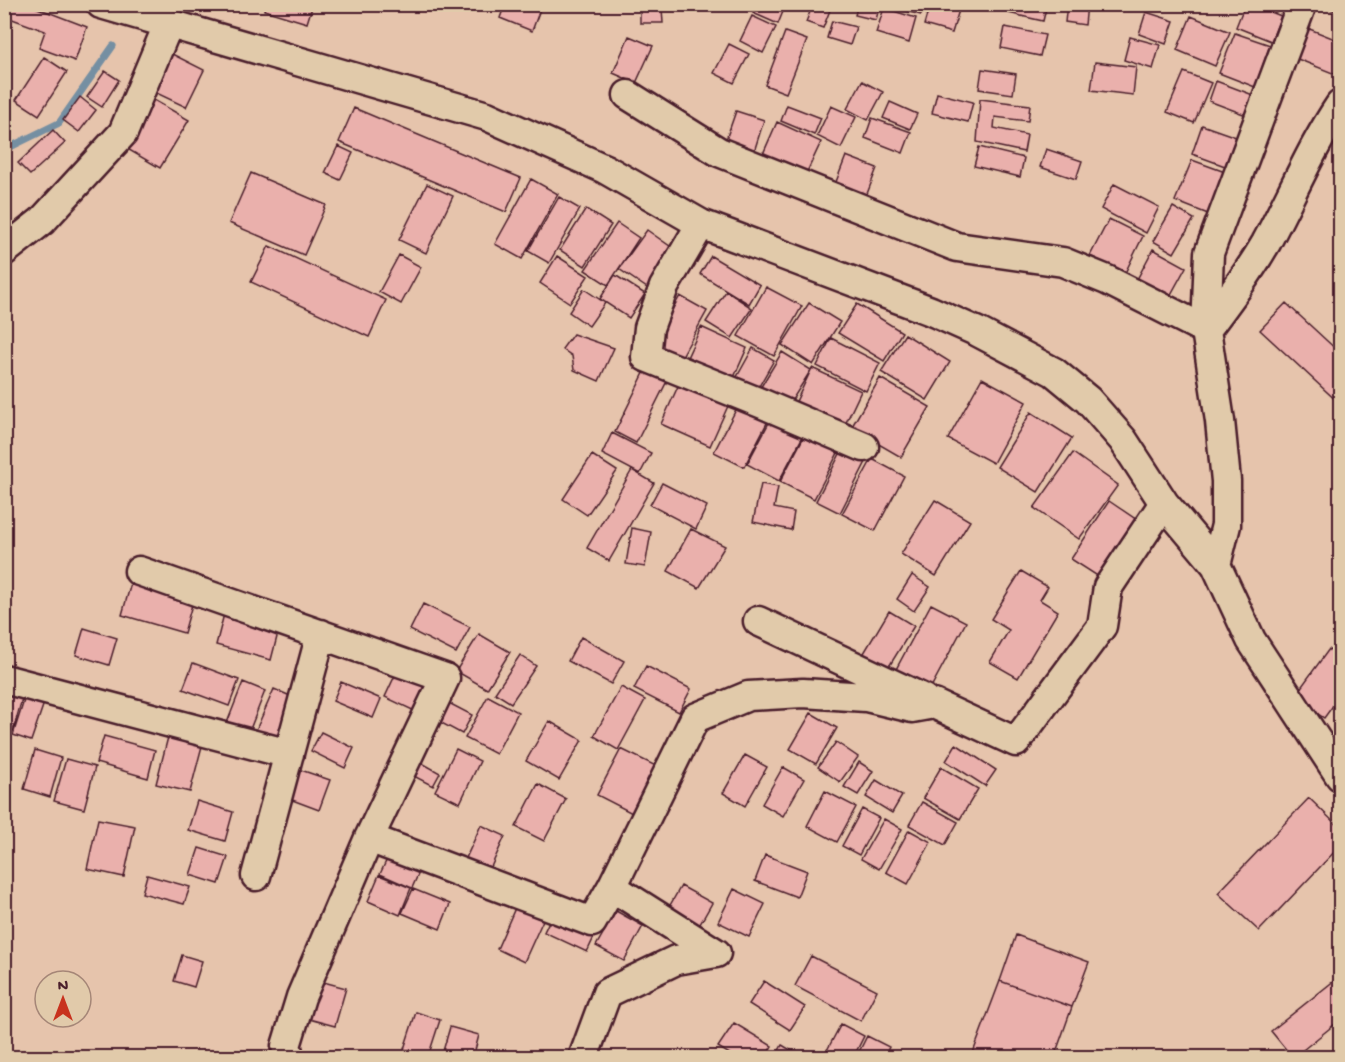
<svg xmlns="http://www.w3.org/2000/svg" width="1345" height="1062" viewBox="0 0 1345 1062" font-family="'Gochi Hand',sans-serif">
	<rect width="100%" height="100%" fill="#e6c4ac"/>
	<filter id="ink" filterUnits="userSpaceOnUse"><feTurbulence type="fractalNoise" baseFrequency=".0167" numOctaves="2"/><feDisplacementMap in="SourceGraphic" scale="12" xChannelSelector="R" yChannelSelector="G"/><feConvolveMatrix kernelMatrix="1 2 1 2 8 2 1 2 1" color-interpolation-filters="sRGB"/></filter>
	<g filter="url(#ink)">
		<g fill="none" stroke-linecap="round" stroke-linejoin="round">
			<path stroke="#758fa2" stroke-width="7" d="M4,150L59,123L113,46"/>
		</g>
		<path fill="#eab0ac" stroke="#4a1f2b" stroke-width="1.5" d="M4,4H27L87,27L75,61L39,48L45,31L4,16Z
			M265,4H313L307,23L264,10Z
			M505,4H542L532,31L500,18Z
			M756,4H786L778,24L753,13Z
			M813,4L832,5L823,28L806,22Z
			M858,4H880L876,20L855,15Z
			M903,4H924L921,15L902,10Z
			M930,4H940L959,10L952,33L924,25Z
			M1010,4H1047L1043,21L1008,13Z
			M1067,4H1087L1085,25L1065,22Z
			M1245,4H1250L1281,16L1271,41L1236,27Z
			M1318,4H1340V13Z
			M640,8H662L663,23H640Z
			M884,8L916,18L909,43L876,33Z
			M1146,12L1174,21L1166,44L1139,34Z
			M752,16L776,27L763,53L740,41Z
			M1191,16L1230,32L1215,66L1177,50Z
			M832,21L856,27L850,45L827,38Z
			M1302,26L1340,41V76L1290,56Z
			M1005,27L1045,35L1040,56L1001,48Z
			M785,32L807,40L786,93L765,85Z
			M1235,33L1270,45L1255,87L1219,73Z
			M629,36L653,46L636,83L613,73Z
			M1130,37L1160,45L1153,69L1124,60Z
			M729,44L749,54L734,83L714,73Z
			M166,51L204,70L186,107L148,89Z
			M44,57L67,72L39,115L16,100Z
			M1095,62L1136,67L1133,95L1091,90Z
			M982,69L1016,74L1013,94L979,89Z
			M105,71L119,80L102,107L87,97Z
			M1184,72L1211,83L1194,123L1167,112Z
			M862,81L883,92L868,120L847,109Z
			M1216,81L1253,95L1246,115L1209,101Z
			M937,93L973,102L968,122L932,113Z
			M80,97L96,110L79,132L63,120Z
			M152,99L189,120L160,168L124,147Z
			M980,99L1030,105L1028,121L995,117L994,128L1027,135L1024,152L977,142Z
			M890,102L917,114L910,129L883,118Z
			M787,105L821,118L814,135L781,121Z
			M831,106L856,117L841,148L817,136Z
			M354,108L521,178L506,212L339,142Z
			M736,111L764,120L752,158L723,148Z
			M872,118L911,132L903,153L865,138Z
			M777,122L821,142L806,174L763,154Z
			M1202,125L1236,137L1225,166L1192,154Z
			M53,130L65,143L30,175L18,163Z
			M338,146L353,153L340,180L325,173Z
			M979,147L1024,158L1020,177L974,166Z
			M1046,149L1082,161L1076,179L1040,167Z
			M846,156L877,168L865,199L834,187Z
			M1192,160L1225,172L1208,214L1175,201Z
			M251,173L326,205L304,255L229,223Z
			M531,179L558,194L522,259L495,244Z
			M427,184L453,196L426,253L399,240Z
			M1114,184L1159,207L1146,233L1101,209Z
			M559,197L580,209L549,263L528,251Z
			M1173,207L1194,219L1174,253L1153,241Z
			M586,209L611,225L585,266L560,250Z
			M1109,219L1143,236L1125,273L1090,256Z
			M617,223L639,238L608,285L585,270Z
			M647,230L674,249L647,288L619,269Z
			M269,246L386,300L369,337L251,282Z
			M1153,249L1186,267L1164,307L1132,289Z
			M399,255L421,267L401,304L379,292Z
			M557,256L588,276L570,303L540,283Z
			M711,256L760,285L749,304L700,274Z
			M615,275L645,294L629,318L600,299Z
			M766,287L802,306L774,356L738,336Z
			M584,289L605,303L589,326L569,312Z
			M726,291L752,308L732,338L706,322Z
			M680,296L707,311L677,365L650,349Z
			M809,303L840,322L813,365L782,345Z
			M1286,303L1340,353V404L1260,330Z
			M857,304L902,332L884,361L838,333Z
			M701,327L747,348L731,384L685,362Z
			M573,334L614,348L599,381L574,370L572,356L562,349Z
			M905,334L950,362L927,400L881,372Z
			M831,338L880,363L866,391L817,366Z
			M753,348L774,360L754,395L733,384Z
			M782,352L811,370L787,408L759,390Z
			M648,365L670,375L636,443L615,432Z
			M812,368L861,391L841,433L792,410Z
			M880,378L930,407L901,457L851,428Z
			M982,378L1026,402L993,463L948,439Z
			M679,384L728,406L710,446L661,424Z
			M740,402L770,417L744,467L714,452Z
			M1031,412L1072,438L1038,492L997,467Z
			M772,417L804,434L779,481L747,464Z
			M808,429L841,447L814,499L780,482Z
			M612,433L651,453L640,474L602,454Z
			M845,444L869,456L840,513L816,501Z
			M1073,453L1118,485L1079,539L1034,508Z
			M592,455L617,471L587,515L563,499Z
			M872,459L904,476L875,531L842,514Z
			M632,470L654,483L609,561L587,548Z
			M662,483L707,506L696,529L650,505Z
			M761,484L778,487L774,508L794,512L791,530L753,522Z
			M935,500L970,521L936,576L901,554Z
			M1109,501L1137,520L1099,577L1071,559Z
			M632,528L651,532L645,567L626,564Z
			M691,529L725,546L699,588L668,571Z
			M1021,571L1048,587L1040,600L1058,611L1018,678L990,662L1009,630L991,619Z
			M912,575L930,587L914,611L897,599Z
			M131,583L193,601L184,633L122,615Z
			M423,604L470,627L456,653L410,630Z
			M931,604L966,622L928,693L893,675Z
			M889,611L914,626L885,673L861,658Z
			M224,614L279,629L271,660L216,645Z
			M84,628L117,638L109,665L76,655Z
			M479,634L510,652L487,689L456,671Z
			M581,637L624,661L611,684L568,661Z
			M1329,649L1340,657V696L1324,718L1294,697Z
			M520,655L536,666L511,703L495,693Z
			M193,663L239,680L229,706L183,689Z
			M646,666L691,689L679,712L634,689Z
			M398,669L434,685L421,714L385,697Z
			M243,682L265,691L247,737L225,728Z
			M341,682L381,699L373,718L333,701Z
			M621,687L645,700L618,750L594,736Z
			M274,689L295,698L274,748L252,739Z
			M4,694L22,699L13,731L4,728Z
			M26,694L45,700L31,741L13,735Z
			M488,696L518,712L496,754L465,738Z
			M443,700L472,715L462,734L434,719Z
			M811,713L837,728L816,764L790,749Z
			M549,721L582,740L559,780L526,761Z
			M321,732L354,748L345,768L311,751Z
			M104,736L155,750L148,778L96,763Z
			M168,737L202,746L190,792L156,784Z
			M836,742L858,757L840,782L818,767Z
			M956,744L996,770L985,786L946,761Z
			M456,749L480,761L460,803L435,791Z
			M621,749L660,768L636,815L597,795Z
			M35,750L61,758L50,797L24,789Z
			M745,755L767,767L745,806L723,793Z
			M66,759L95,767L84,809L54,801Z
			M415,759L440,773L433,786L408,773Z
			M859,762L873,771L858,795L844,787Z
			M783,767L804,779L783,816L762,804Z
			M941,767L978,789L960,819L923,798Z
			M298,769L330,780L319,810L287,798Z
			M876,780L902,796L892,813L866,797Z
			M538,784L566,799L544,841L516,827Z
			M825,791L856,807L837,842L807,826Z
			M1309,798L1340,828V846L1259,931L1218,893Z
			M197,801L233,812L225,841L188,830Z
			M922,802L958,822L945,845L909,825Z
			M862,809L879,818L859,855L842,846Z
			M98,819L135,826L124,877L87,869Z
			M884,819L902,829L879,869L861,859Z
			M481,825L505,836L486,878L462,867Z
			M909,830L931,842L908,884L886,872Z
			M199,848L228,857L219,884L190,875Z
			M389,855L420,870L412,888L380,874Z
			M765,855L807,871L797,897L755,881Z
			M147,875L190,887L184,904L142,893Z
			M379,875L411,888L400,915L368,901Z
			M681,886L712,903L696,931L665,914Z
			M413,889L450,904L440,929L402,913Z
			M734,889L765,904L749,937L718,922Z
			M515,908L543,920L524,962L497,949Z
			M616,911L643,926L624,961L596,946Z
			M553,913L596,933L587,952L544,932Z
			M1340,924V935L1335,929Z
			M1016,935L1089,962L1072,1007L1000,981Z
			M182,955L202,961L194,987L174,981Z
			M811,956L877,990L861,1021L795,986Z
			M1340,976V1020L1293,1058L1271,1031Z
			M316,980L346,988L335,1026L305,1018Z
			M764,981L805,1007L790,1030L749,1004Z
			M1000,981L1072,1007L1054,1058H971Z
			M416,1012L440,1020L428,1057L404,1049Z
			M734,1023L772,1046L765,1058H736L718,1047Z
			M841,1024L864,1036L853,1058H827L824,1056Z
			M450,1027L479,1035L473,1058H441Z
			M867,1036L889,1047L884,1058H856Z
			M782,1045L804,1058H775Z
			M890,1052L911,1055L910,1058H889Z"/>
		<g fill="none" stroke-linecap="round" stroke-linejoin="round">
			<g stroke="#4a1f2b" stroke-width="33">
				<path id="minor" d="M101,4L487,116L605,169L701,224L931,311L978,332L1054,372L1088,400L1123,440L1164,503L1216,565L1251,640L1340,776
					M628,95L719,152L957,247L1063,262L1107,280L1206,330C1227,302 1248,274 1266,243C1291,197 1311,148 1340,105
					M701,224L664,287L649,328L646,357L763,404L864,447
					M4,251L42,221L123,133L168,25
					M1216,565L1226,525V481L1220,421L1206,330L1209,253L1302,4
					M139,571L445,678L369,838L301,997L286,1046L290,1058
					M758,621L924,699
					M4,679L289,754
					M369,838L592,922L612,887
					M256,876L321,634
					M716,953L612,887L695,718L748,696L803,693L866,697L912,708L934,704L1016,742L1102,626L1108,587L1164,503
					M583,1058L607,993L676,960L716,953"/>
			</g>
			<use href="#minor" stroke="#e1caaa" stroke-width="28"/>
		</g>
	</g>
	<rect width="1345" height="1062" fill="none" stroke="#e1caaa" stroke-width="24"/>
	<rect x="12" y="12" width="1321" height="1038" fill="none" stroke="#4a1f2b" stroke-width="2" filter="url(#ink)"/>
	<g transform="translate(63 999)"><circle r="28" fill="#e1caaa" stroke="#a58677" stroke-width="1.5"/>
	<path d="M0-4.5L10 22L0 15L-10 22Z" fill="#c8321e"/>
	<text y="-9" font-size="16" font-weight="bold" text-anchor="middle" fill="#4a1f2b">N</text>
	</g>
</svg>
